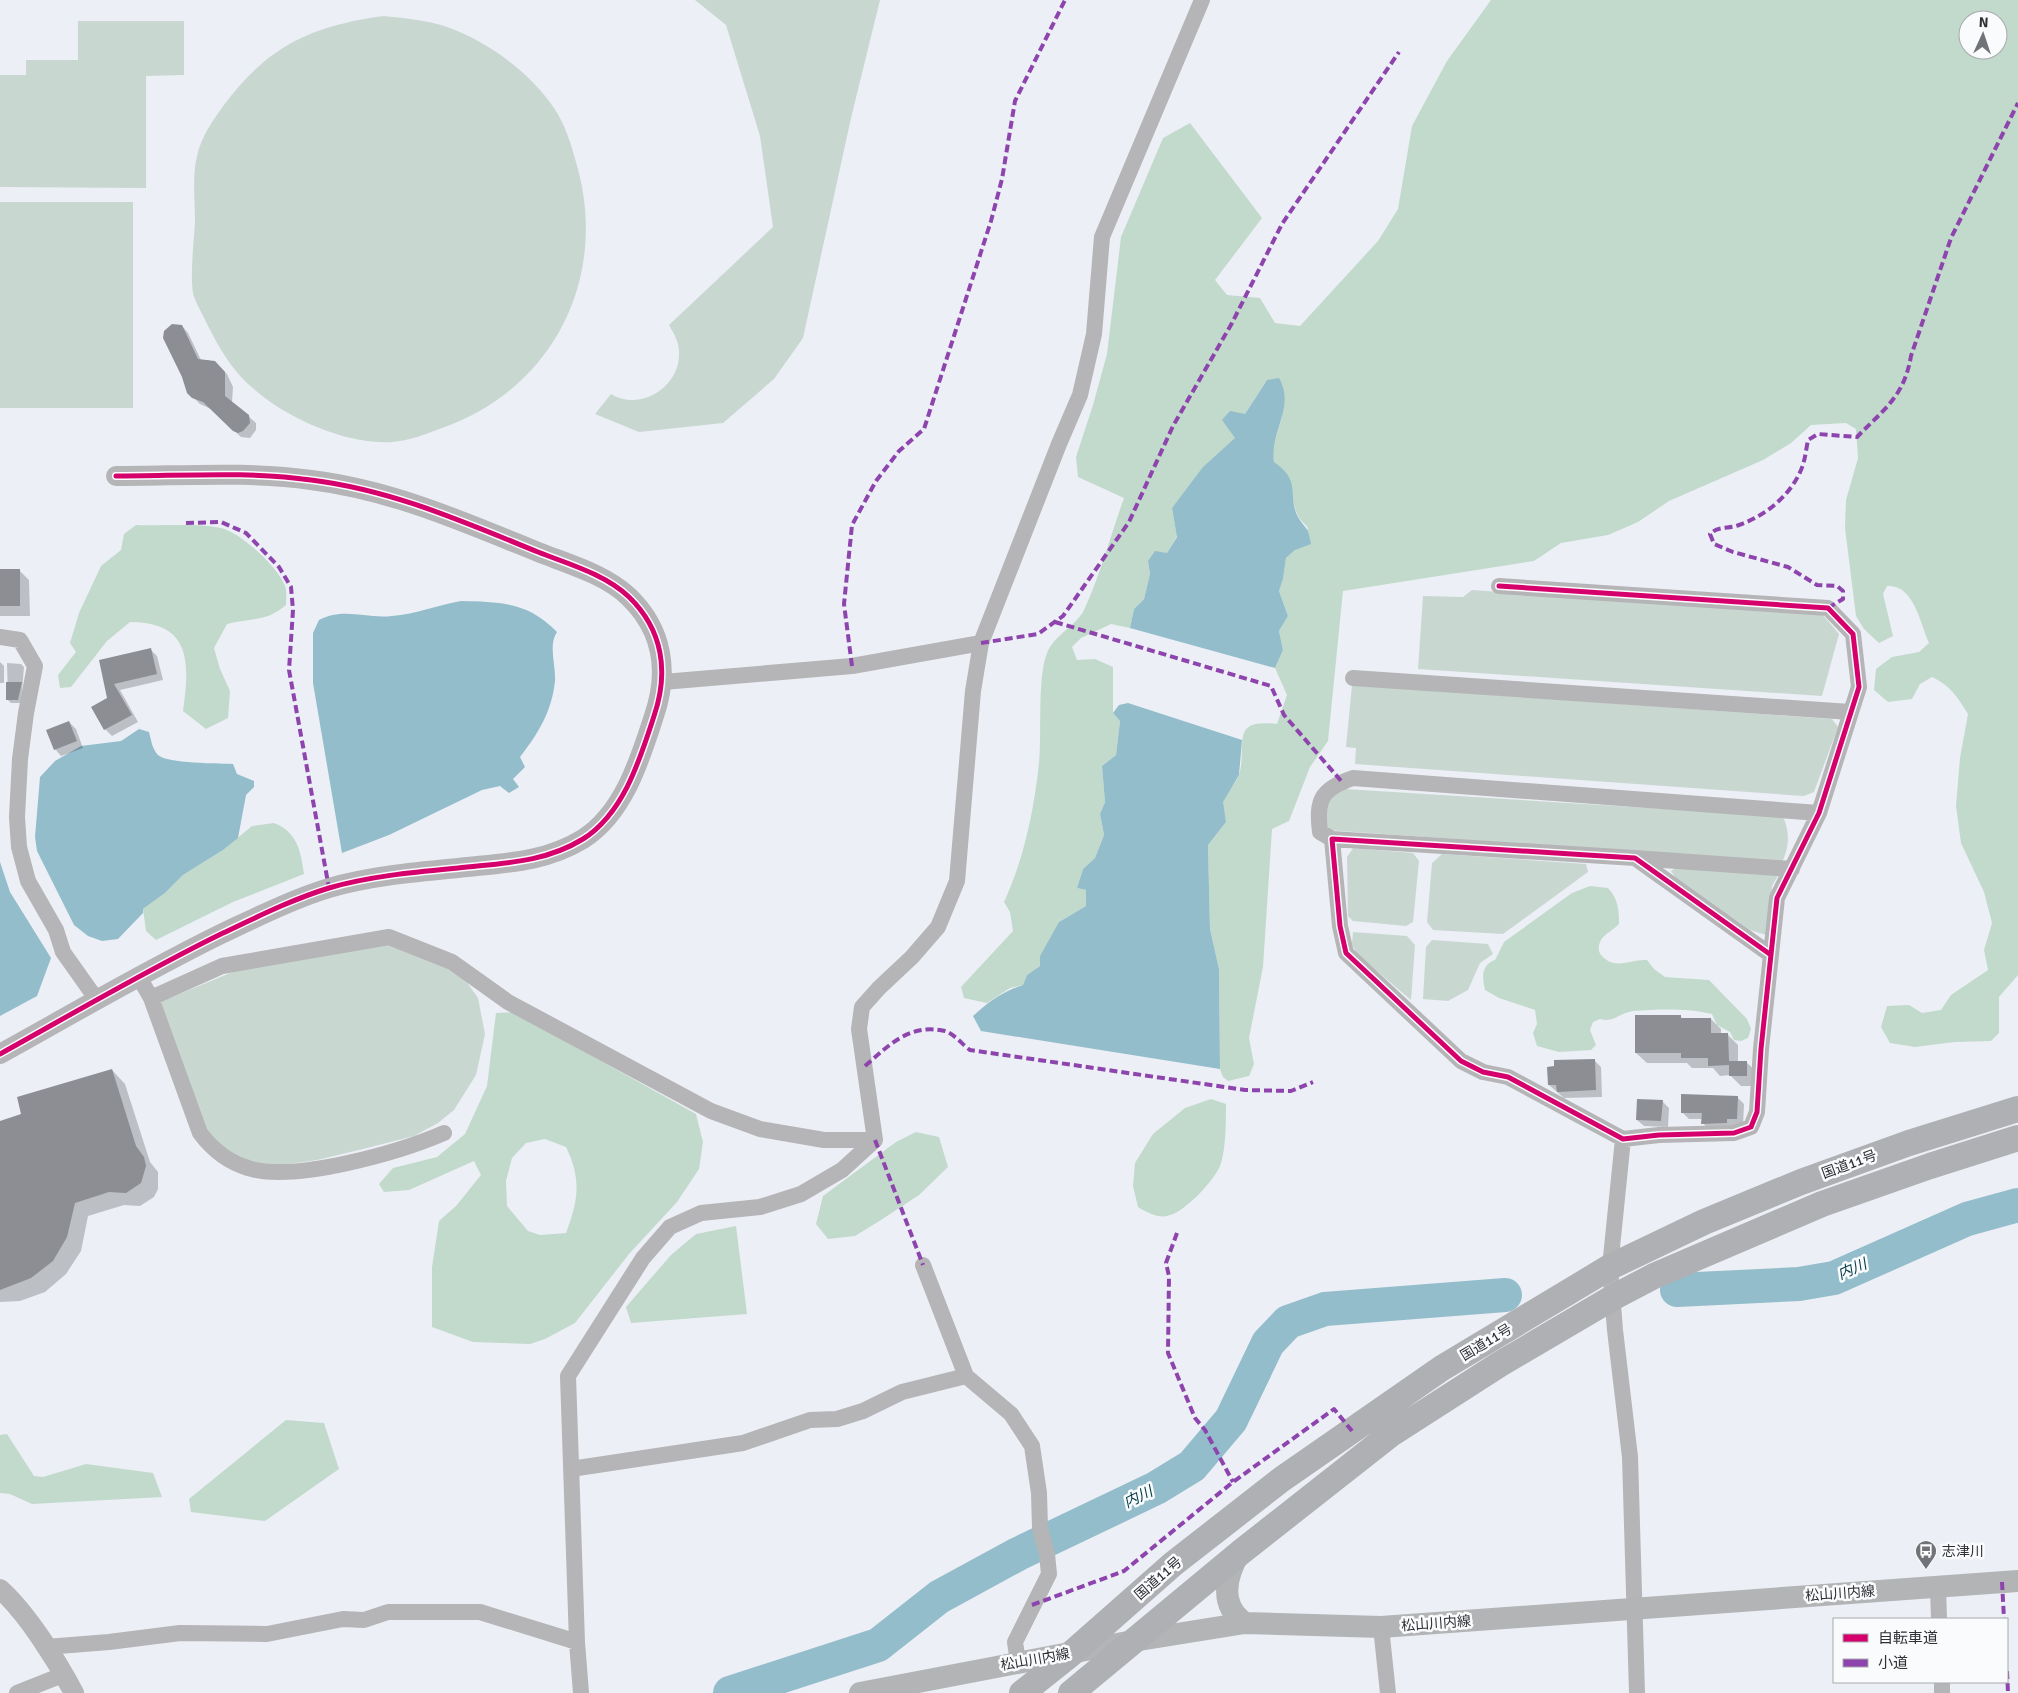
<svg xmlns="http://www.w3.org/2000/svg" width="2018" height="1693" viewBox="0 0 2018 1693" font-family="Signika,'Noto Sans JP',sans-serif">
	<rect width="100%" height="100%" fill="#eceff6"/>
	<path fill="#c8d8d0" d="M695,0H880L851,118L803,338L774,379L723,423L639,432L595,414L611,394C640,412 679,387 679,355C680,343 674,334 669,325L773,227L760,136L726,25Z
		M383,16C404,18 426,20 447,27C487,41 530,72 554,108C565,124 571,144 576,162C610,276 554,389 442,428C427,434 408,441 392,442C354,444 313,428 281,409C240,382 228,365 206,322C202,313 195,302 193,293C190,274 194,241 195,221C195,201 192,176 197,156C201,137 213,120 224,105C268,46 311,26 383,16Z
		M78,21H184V75L146,76V188L0,187V75H26V60H78Z
		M0,202H133V408H0Z
		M1472,590L1823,615L1839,634L1822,696L1418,669L1423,596L1463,597Z
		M1352,685L1832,719L1838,727L1814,792L1804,796L1355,764L1356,748L1346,747Z
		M1345,789L1778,816L1784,819C1790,833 1789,849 1782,862L1326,830C1326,805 1321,801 1345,789Z
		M1353,848L1413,853L1419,861L1413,922L1406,926L1353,921L1348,916L1347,857Z
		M1442,854L1586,864L1588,872L1503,934L1433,930L1427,922L1432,863Z
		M1682,864L1780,872L1772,886L1770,923L1766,935L1750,930L1675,877L1671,871Z
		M1353,932L1407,936L1415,945L1411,1000L1357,954L1352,944Z
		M1432,940L1488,944L1493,954L1480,963L1468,990L1448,1001L1423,999L1426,947Z
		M390,942L449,969L466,981L478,998L485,1034L476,1075L454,1110L438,1123L414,1136L363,1149L317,1160L276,1166L250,1162L227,1151L207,1133L158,1003L230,973L279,960Z"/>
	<path fill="#c2dacb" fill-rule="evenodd" d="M1491,0H2018V975L1999,997V1033L1991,1041L1955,1042L1915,1047L1890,1043L1881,1027L1887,1006L1909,1005L1922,1013L1941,1010L1951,995L1988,970L1984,950L1992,923L1984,892L1961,843L1956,806L1960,758L1968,714C1958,698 1950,685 1932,677L1920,684L1912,699L1888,702L1874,690L1876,669L1892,657L1919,652L1929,643C1920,623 1914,584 1887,586L1883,594L1893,636L1879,643L1864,629L1856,616L1845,528L1846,500L1858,458L1856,429L1846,423L1811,425L1791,443L1763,460L1669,501L1638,522L1608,535L1561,543L1534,561L1343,591L1328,741L1310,767L1289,821L1272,829L1263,967L1249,1038L1254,1064L1249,1076L1228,1081L1223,1077L1220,1069L1219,969L1210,929L1208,845L1226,822C1225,816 1222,808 1223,802C1225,792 1236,784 1239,775C1248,745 1228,718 1277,724L1287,695L1275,668L1283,650L1279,631L1288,616L1279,591L1283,579L1286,558L1295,550L1308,528C1305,524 1300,520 1298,516C1288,494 1298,477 1274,463L1272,450L1282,417L1267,380L1245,414L1235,438L1172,508L1177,536L1167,553L1148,561L1150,574L1144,599L1134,609L1130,628L1111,624L1081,638L1072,647L1077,660L1095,659L1113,667V713L1120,721L1116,755L1102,766L1105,802L1100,814L1104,835L1095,858L1083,869L1077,888L1086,890V906L1059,922L1040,966L1027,975L1023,985L1010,988L987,1003L964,998L961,987L1013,931L1010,912L1004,902C1024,859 1034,810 1039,763C1042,734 1037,678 1047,653C1054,635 1076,626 1084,610C1100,576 1111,534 1124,498L1078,477L1076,457L1093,405L1107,354L1121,237L1163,138L1190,123L1262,218L1215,280L1227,295L1260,298L1275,323L1300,326L1378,241L1398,209L1412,126L1447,61ZM1968,20H1998V50H1968Z
		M136,525C160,526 199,523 221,528C240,532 278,567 285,586C287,591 286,599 286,605C267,622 250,618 227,624L214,648L220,669L230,691L228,718L206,729L183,711C190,662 191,622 130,622L107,641L71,687L60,688L58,675L76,652L70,643L79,613L101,566L121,550L124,534Z
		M274,823C297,832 301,851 304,874L233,902L156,940L146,931L143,909L165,893L183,875L223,850L252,826Z
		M1590,886L1608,888C1618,899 1619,909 1619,924C1614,930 1605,933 1601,940C1598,945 1598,951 1601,955C1615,971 1630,959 1647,960L1654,969L1665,977L1709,980L1747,1019L1751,1029L1748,1038L1741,1041L1734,1040L1730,1032L1717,1025L1712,1014C1688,1008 1658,1009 1633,1011C1620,1013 1613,1023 1600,1019L1593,1022L1590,1030L1596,1045L1591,1050L1559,1052L1537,1046L1533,1033L1537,1024L1535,1010L1499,998L1485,990C1482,977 1481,965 1495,960L1504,942L1572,893Z
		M513,1012L696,1114L703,1142L699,1169L677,1202L629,1254L575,1323L545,1339L530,1344L473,1342L432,1327V1267L439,1221L456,1206L481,1175L474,1161L409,1190L384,1192L379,1184L393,1168L437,1157L465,1134L487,1086L496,1013ZM545,1139L566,1147C582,1180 578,1201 566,1233L540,1235L528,1231L507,1206L506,1181L512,1158L526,1143Z
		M1211,1099L1226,1104C1226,1121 1226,1151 1220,1166C1213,1182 1184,1213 1167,1216C1157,1218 1146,1212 1138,1207L1133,1186L1135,1163L1153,1134L1185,1108Z
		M916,1132L939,1137L948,1167L919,1195L881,1220L855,1236L828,1239L816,1224L823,1196L896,1142Z
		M736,1226L747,1314L631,1323L626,1307L671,1255L696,1234Z
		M286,1420L324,1423L339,1469L265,1521L191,1512L189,1499Z
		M7,1434L34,1476L43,1477L86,1464L153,1473L162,1497L32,1504L10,1494L0,1493V1435Z"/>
	<path fill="#93bdca" d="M1279,378C1296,407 1269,433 1274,462C1302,481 1287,495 1298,517C1306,530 1308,526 1311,544L1295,550L1286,558L1283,579L1279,591L1288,616L1279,631L1283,650L1275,668L1130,628L1134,609L1144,599L1150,574L1148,561L1155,551L1167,553L1177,537L1172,508L1203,467L1235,438L1222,420L1230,411L1245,414L1267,380Z
		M461,601C501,602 528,602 557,632C548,645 556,665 555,681C552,711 538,734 520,757L525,767L513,779L519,787L509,793L500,786L482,790L389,835L342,853L313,683V633L319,620C345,607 365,619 392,616C416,614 438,605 461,601Z
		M1128,703L1242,740L1239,775L1223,802L1226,822L1208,845L1210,929L1219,969L1220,1069L981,1031L973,1016C988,1002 1003,991 1023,985L1027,975L1040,966V956L1059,922L1086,906V890L1077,888L1083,869L1095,858L1104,835L1100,814L1105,802L1102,766L1116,755L1120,721L1113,713L1119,705Z
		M139,729L149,732C151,739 152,749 158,755C168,764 217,763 233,764L237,774L254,781V787L246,795L238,838L223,850L183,875L165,893L143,909V913L118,939L102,941L88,936L74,925L37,851L35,837L40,777L55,761L81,746L121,741Z
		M0,862L10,892L51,958L37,996L0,1016Z"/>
	<path fill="#0003" d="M182,326L188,333L201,360H208L220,367L227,374L233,387L232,402L256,423V430L250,438L241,437L211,409L200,404L188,392L165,331L168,328Z
		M0,570H19L29,580L30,616H0Z
		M151,650L157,656L163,680L120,690L138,722L112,736L105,729L109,698L100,661Z
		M0,662L4,666V683H0Z
		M7,663L21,664L24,667L21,703H11L8,700Z
		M69,722L76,729L83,748L61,756L55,749Z
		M1680,1016L1683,1019H1711L1721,1029V1035H1728L1738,1045V1062H1746L1757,1072V1086H1741L1730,1075L1720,1076L1713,1068H1692L1687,1063H1647L1636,1053Z
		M1594,1060L1601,1067L1602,1097L1564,1098L1549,1085Z
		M112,1070L125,1084L150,1162L158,1172V1189L154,1197L140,1206L124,1205L88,1216L81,1251L66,1274L45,1292L20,1301L0,1302V1122L23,1114Z
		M1737,1097L1744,1104L1743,1125L1709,1130L1703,1123V1119H1689L1682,1112Z
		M1662,1101L1669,1108L1668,1127L1644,1126L1637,1120Z"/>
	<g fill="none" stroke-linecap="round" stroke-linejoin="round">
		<path stroke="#93bdca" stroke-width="34" d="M1677,1290L1799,1284L1834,1278L1967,1219L2018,1205
			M730,1693L878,1645L939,1597L1018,1554L1156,1488L1192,1466L1231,1420L1268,1343L1288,1322L1325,1309L1505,1295"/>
	</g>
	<path fill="#8c8e93" d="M172,324L182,325L198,359L215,361L225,372V396L249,415L250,423L243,431L238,433L233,431L203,402L192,398L187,393L182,377L163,338L164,331Z
		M0,569H20V606H0Z
		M151,648L157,674L114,684L132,715L104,730L91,707L107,698L99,660Z
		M6,682H22L18,700H6Z
		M69,721L77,741L54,750L46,730Z
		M1635,1015H1681V1018H1711V1033H1728L1729,1061H1747V1076H1729V1065L1708,1066V1058H1681V1053H1635Z
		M1595,1059L1596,1090L1557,1092L1556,1085H1548L1547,1067L1554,1066V1060Z
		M112,1069L136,1146L144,1157L146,1166L141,1183L126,1193L109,1192L75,1203L67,1237L53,1261L31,1278L0,1290V1121L21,1114L17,1097Z
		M1681,1094L1738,1096L1737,1119H1727V1123L1701,1124L1702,1113H1681Z
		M1637,1099L1663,1100L1661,1121L1636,1120Z"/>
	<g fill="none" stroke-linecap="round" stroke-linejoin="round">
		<path stroke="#b5b4b6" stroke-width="16" d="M1499,586L1828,608L1853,634L1859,687L1819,813L1777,898L1761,1049L1757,1112L1751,1127L1734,1133L1659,1135L1623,1139L1508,1077L1483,1072L1461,1061L1346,953L1340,926L1332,839L1635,858L1771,955
			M0,637L20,640L35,666L26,713L20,759L17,817L19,847L28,881L56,930L63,952L97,1000
			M1353,678L1850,712
			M663,682L852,666L981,643
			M1332,839L1320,832C1316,800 1321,789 1353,778L1819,813
			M1635,858L1792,869
			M139,977L151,998L222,966L389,937L452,962L508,1002L711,1111L760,1129L824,1140H875
			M151,998L200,1133C212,1149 228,1162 248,1168C294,1183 400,1152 444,1133
			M1623,1139L1610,1267L1615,1330L1630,1457L1637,1693
			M875,1140L859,1029L862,1007L879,988L912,957L938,927L957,881L973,691L981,643L1059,444L1080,395L1094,334L1102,237L1202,0
			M923,1265L966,1376L1011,1414L1032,1446L1039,1493L1040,1528L1047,1554L1049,1574L1015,1642L1018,1662
			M571,1469L743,1443L810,1420L837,1419L863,1411L902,1392L966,1376
			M1938,1587L1939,1619
			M1381,1627L1388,1693
			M46,1647L109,1642L180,1633L267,1634L343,1619L364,1620L388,1612H480L577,1642
			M1942,1682V1693
			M17,1693L65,1674
			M581,1693L577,1642L568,1376L643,1258L670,1227L701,1213L760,1207L801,1194L842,1170L875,1140"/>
		<path stroke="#b5b4b6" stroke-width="20" d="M0,1054C74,1013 147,970 223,933C257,917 293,899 329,888C370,876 416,872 458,868C502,863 544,863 583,839C624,813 640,759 654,716C669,672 663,630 629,597C605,574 568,564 538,552C464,522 392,490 311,480C249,471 180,476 116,476
			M0,1589C27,1613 57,1661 74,1693"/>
		<path stroke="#b3b4b6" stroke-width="22" d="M1240,1552C1226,1576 1218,1605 1245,1623
			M860,1693L1133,1641L1245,1623L1381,1627L2018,1581"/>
		<path stroke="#afb0b3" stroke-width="26" d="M1022,1693L1072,1653L1173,1564L1282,1479L1442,1368L1610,1267L1704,1222L1801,1182L1909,1143L2018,1109
			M1071,1693L1241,1552L1391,1434L1500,1364L1614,1297L1654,1276L1822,1204L1930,1166L2018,1138"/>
		<path stroke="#8e44ad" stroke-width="4" stroke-dasharray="8 4" stroke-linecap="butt" d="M186,523L221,522L246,533L279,567L291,587L293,610L289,670L329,888
			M1828,608L1843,599V591L1837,586L1817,585L1788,567L1733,552L1714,544L1710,534C1718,526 1728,529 1739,525C1765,516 1790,496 1801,470C1805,461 1806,450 1808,440L1818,434L1857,437C1884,409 1904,397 1911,356L1951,238L2018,103
			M1055,622L1271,686L1284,715L1342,782
			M981,643L1038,634L1063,616L1082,589L1129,522L1173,426L1232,323L1282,224L1399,52
			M852,666L844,604L852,525L876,481L899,451L924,429L991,221L1002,179L1015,101L1065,0
			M865,1066C889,1045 910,1023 945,1031C953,1033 963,1045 970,1050L1245,1090L1291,1091L1313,1082
			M875,1140L923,1265
			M1177,1233L1166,1263L1169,1276L1168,1353L1195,1418L1205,1430L1233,1482
			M2002,1582L2004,1619
			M1032,1605L1124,1571L1233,1482L1334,1409L1352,1431
			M2007,1671L2008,1693"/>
		<g stroke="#fafbfd" stroke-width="8">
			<path id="cycleway" d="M1499,586L1828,608L1853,634L1859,687L1819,813L1777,898L1761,1049L1757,1112L1751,1127L1734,1133L1659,1135L1623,1139L1508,1077L1483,1072L1461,1061L1346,953L1340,926L1332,839L1635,858L1771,955
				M0,1054C74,1013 147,970 223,933C257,917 293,899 329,888C370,876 416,872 458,868C502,863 544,863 583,839C624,813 640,759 654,716C669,672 663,630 629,597C605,574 568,564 538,552C464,522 392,490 311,480C249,471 180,476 116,476"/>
		</g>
		<use href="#cycleway" stroke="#d6006c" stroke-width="5"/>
	</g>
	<defs>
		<g id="bus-pin" transform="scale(1.125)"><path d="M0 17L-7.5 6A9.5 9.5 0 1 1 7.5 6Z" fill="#707378" stroke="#fafbfd"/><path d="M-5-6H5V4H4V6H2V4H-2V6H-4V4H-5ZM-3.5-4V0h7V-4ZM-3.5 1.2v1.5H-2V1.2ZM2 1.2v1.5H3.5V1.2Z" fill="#fff"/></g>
	</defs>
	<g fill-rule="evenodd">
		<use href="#bus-pin" x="1926" y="1551"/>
	</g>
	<g text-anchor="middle" stroke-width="5" stroke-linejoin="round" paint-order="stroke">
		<g font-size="14" fill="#2e3034" stroke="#fafbfd">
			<text transform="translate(1849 1164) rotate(-20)" y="5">国道11号</text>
			<text transform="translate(1486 1342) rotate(-31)" y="5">国道11号</text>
			<text transform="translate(1158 1578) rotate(-41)" y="5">国道11号</text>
			<text transform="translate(1840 1593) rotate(-4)" y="5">松山川内線</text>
			<text transform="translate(1436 1623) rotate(-4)" y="5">松山川内線</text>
			<text transform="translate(1035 1659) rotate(-10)" y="5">松山川内線</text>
		</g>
		<g font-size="14" fill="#2e3034" stroke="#fafbfd" text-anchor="start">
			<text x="1942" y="1556">志津川</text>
		</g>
		<g font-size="15" font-style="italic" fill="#013a45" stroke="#fafbfd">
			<text transform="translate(1852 1269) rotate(-23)" y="5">内川</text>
			<text transform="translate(1138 1497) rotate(-26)" y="5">内川</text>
		</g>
	</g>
	<rect x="1833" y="1618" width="175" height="65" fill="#fafbfd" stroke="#a8aaad"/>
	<rect x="1843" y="1634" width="25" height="8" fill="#d6006c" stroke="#a8aaad"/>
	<text x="1878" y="1643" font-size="15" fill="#2e3034">自転車道</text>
	<rect x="1843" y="1659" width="25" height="8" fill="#8e44ad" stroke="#a8aaad"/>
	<text x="1878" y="1668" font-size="15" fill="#2e3034">小道</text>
	<g transform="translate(1983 35) rotate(3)"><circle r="24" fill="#fafbfd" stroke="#a8aaad"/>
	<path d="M0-4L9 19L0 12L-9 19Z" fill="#707378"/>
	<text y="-8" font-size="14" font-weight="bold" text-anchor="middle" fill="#2e3034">N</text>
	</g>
</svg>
